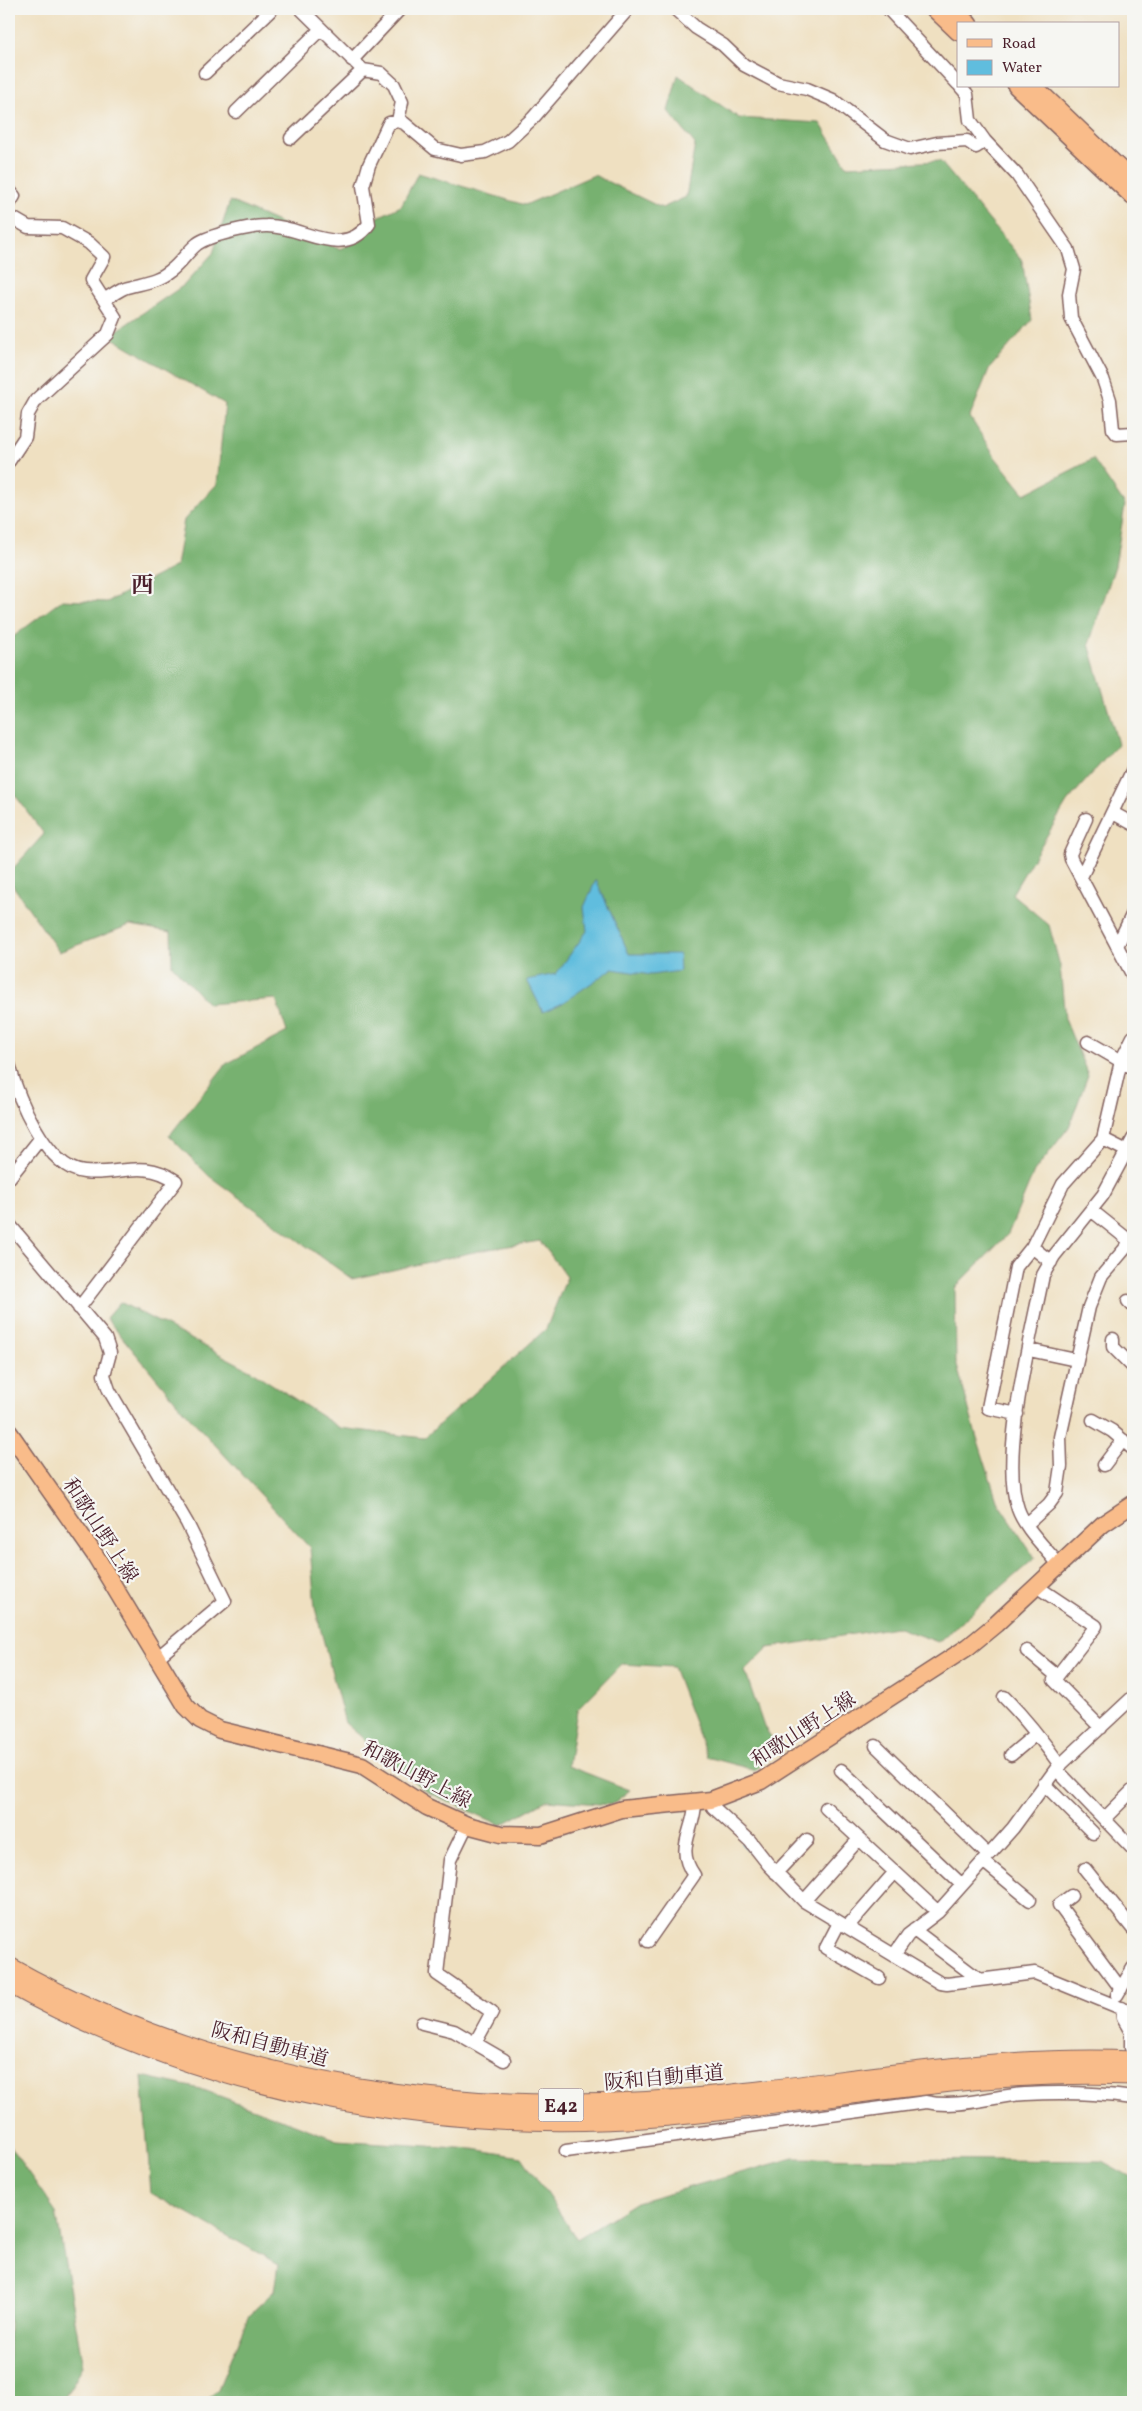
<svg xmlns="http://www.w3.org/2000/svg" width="1142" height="2411" viewBox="0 0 1142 2411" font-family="Vollkorn,'Noto Serif JP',serif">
	<rect width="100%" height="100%" fill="#f6f6f2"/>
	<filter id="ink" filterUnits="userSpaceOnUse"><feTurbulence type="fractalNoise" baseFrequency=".02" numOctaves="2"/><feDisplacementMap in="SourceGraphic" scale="10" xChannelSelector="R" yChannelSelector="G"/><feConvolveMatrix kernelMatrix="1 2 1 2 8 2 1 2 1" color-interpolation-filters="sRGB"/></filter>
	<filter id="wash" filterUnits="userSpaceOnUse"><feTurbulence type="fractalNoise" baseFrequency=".0096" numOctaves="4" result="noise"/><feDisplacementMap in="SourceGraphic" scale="20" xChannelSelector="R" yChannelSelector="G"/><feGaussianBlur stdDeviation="1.12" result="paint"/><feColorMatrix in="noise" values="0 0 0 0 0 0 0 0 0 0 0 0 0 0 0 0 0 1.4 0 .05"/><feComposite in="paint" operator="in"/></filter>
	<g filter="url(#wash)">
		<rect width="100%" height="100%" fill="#efe0c1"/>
		<path fill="#77b170" stroke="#60684e" d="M678,75L739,118L820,123L847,166L940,161L1022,260L1032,320L989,369L970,417L995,457L1025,494L1093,459L1125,505L1115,566L1089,644L1118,744L1067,802L1012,894L1049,925L1060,966L1065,1019L1088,1075L1069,1127L1034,1172L1008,1234L955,1288L956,1362L974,1428L998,1503L1035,1558L938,1642L896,1627L768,1648L745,1671L764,1727L779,1748L755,1770L707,1757L673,1667L622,1664L577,1710L568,1766L630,1790L611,1805L547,1800L501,1825L425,1791L345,1723L315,1608L310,1548L183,1410L106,1318L120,1302L250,1370L340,1428L424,1438L546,1329L567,1277L540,1241L483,1250L352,1279L209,1176L169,1136L226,1064L287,1032L276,999L208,1004L172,965L171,932L130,925L59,952L9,880V873L44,834L9,787V640L62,600L107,602L176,566L184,520L217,484L225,404L109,336L184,285L213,253L230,201L339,249L362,240L378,217L401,206L418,173L525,205L594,175L662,208L686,197L695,144L668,111Z
			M142,2076L201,2089L337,2140L473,2149L522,2157L577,2239L636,2202L794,2158L1102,2161L1133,2178V2402H205L218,2389L249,2315L274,2291L278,2264L151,2193Z
			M9,2145L56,2212L83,2366L62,2402H9Z"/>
		<path fill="#60bdde" stroke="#556e84" d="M596,880L629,954H679L680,971L651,975L612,969L561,1004L543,1012L527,980L556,974L587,931L584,907Z"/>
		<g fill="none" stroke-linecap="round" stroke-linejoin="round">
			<path stroke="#60bdde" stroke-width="3" d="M742,1843L754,1855"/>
		</g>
	</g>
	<g filter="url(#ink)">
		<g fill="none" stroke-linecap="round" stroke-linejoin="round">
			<g stroke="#846360" stroke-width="15">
				<path id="minor" d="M301,9L363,70L381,73L394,85L402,102L398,121
					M675,9L696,28L723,45L744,65L778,83L807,89L833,100L885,140L910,149L937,143L967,141L976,147L985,141
					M890,9L889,10L958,84
					M352,60L400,9
					M205,73L272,9
					M960,86L967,94L970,120L985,141L1017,175L1068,249L1074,269L1069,294L1071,318L1103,379L1110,400L1113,429L1117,434L1133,433
					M236,112L321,29
					M291,138L363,70
					M9,190L14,196L9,204
					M9,216L28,227L62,228L89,243L104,257L91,280L115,317L108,334L36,400L28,414L25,437L9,461
					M104,300C111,296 117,291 124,288C139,283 157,282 170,271C180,264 187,252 197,244C209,235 251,226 266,226C302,225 342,261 369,224L363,186L369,165L389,123L398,121L404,123L435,149L461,155L485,152L508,141L533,118L628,9
					M1113,813L1133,824
					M1086,819L1070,854L1071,859L1133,976
					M1081,877L1133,769
					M1117,946L1133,913
					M1088,1042L1133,1068
					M9,1064C17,1096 46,1168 84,1172C119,1176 143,1158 176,1181L79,1308
					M1103,1139L1127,1151
					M9,1178L40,1139
					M1091,1210L1131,1242
					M9,1224L105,1338L110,1353L104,1375L109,1390L187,1523L225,1601L157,1658
					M1032,1247L1051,1262
					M1128,1301L1133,1306
					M1113,1339V1347L1133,1367
					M1029,1350L1076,1360
					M1017,1414L988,1408L1016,1267L1032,1247L1063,1184L1103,1139L1121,1061L1133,1037
					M1093,1420L1112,1431L1133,1449
					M1104,1465L1123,1440
					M1027,1524L1049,1504L1057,1493L1061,1466L1060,1437L1089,1307L1101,1277L1133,1239
					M1059,1565C1046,1548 1025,1529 1018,1509C999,1455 1032,1333 1043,1275L1054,1256L1103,1195L1133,1139
					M1036,1586L1096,1626L1054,1680L1101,1728
					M1027,1651L1057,1676
					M1004,1697C1025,1718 1043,1741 1060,1765
					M876,1746L988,1855
					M1011,1755L1036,1734
					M1056,1769L1133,1849
					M841,1770L962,1885
					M1044,1784L1093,1833
					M711,1800L713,1807L750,1841L768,1864L804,1901L940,1983L947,1984L1035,1973L1133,2013
					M826,1808L938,1912
					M1105,1818L1133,1790
					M467,1825L450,1860L437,1974L492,2012L475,2043
					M983,1861L1030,1900
					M1085,1869L1133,1929
					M776,1873L807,1840
					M1071,1896L1059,1905L1121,1989
					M804,1901L859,1839
					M839,1923L826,1948L879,1978
					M847,1927L895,1872
					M914,1930L980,1980
					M648,1941L694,1875C674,1848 695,1830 695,1803
					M894,1955L908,1935L938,1912L1013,1828L1056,1769L1133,1697
					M1117,1995L1133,1968
					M1122,2008L1123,2018L1131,2032V2048
					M422,2023L454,2031L504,2060
					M566,2151L926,2102C959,2109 992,2096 1025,2094C1061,2092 1098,2093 1133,2098"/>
			</g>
			<g stroke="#846360" stroke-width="19">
				<path id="major" d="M934,9L958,32
					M953,9L969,24
					M1016,86L1133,197
					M1034,86L1133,181
					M9,1432L95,1555L186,1706L200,1720L220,1730L362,1765L427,1807L467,1825L501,1834L541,1835L622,1809L711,1800L761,1781L968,1647L996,1624L1103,1524L1133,1504"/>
			</g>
			<g stroke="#846360" stroke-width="21">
				<path id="highway" d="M9,1967C228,2091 478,2122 725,2095C861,2080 996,2055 1133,2061
					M9,1983C203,2092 436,2134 656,2117C816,2104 972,2068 1133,2075"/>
			</g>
			<use href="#minor" stroke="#fff" stroke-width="12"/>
			<use href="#major" stroke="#f9bc8a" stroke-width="16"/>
			<use href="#highway" stroke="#f9bc8a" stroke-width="19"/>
		</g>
	</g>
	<g text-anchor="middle" stroke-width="4.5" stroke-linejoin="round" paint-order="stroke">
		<rect fill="#f6f6f2" stroke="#7e6067" stroke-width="1" x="538.5" y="2088.5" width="45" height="33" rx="4"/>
		<g font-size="19" font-weight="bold" fill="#4a1f2b">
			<text x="561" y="2112">E42</text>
		</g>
		<g font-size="20" fill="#4a1f2b" stroke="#f6f6f2">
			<text transform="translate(101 1530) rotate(57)" y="7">和歌山野上線</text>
			<text transform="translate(803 1729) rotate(-33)" y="7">和歌山野上線</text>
			<text transform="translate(417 1774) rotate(28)" y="7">和歌山野上線</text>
			<text transform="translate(270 2044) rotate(15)" y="7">阪和自動車道</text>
			<text transform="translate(664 2077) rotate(-5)" y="7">阪和自動車道</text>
		</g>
		<g font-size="22" font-weight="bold" fill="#4a1f2b" stroke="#f6f6f2">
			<text x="142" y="592">西</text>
		</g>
	</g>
	<rect width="1142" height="2411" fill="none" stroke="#f6f6f2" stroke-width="30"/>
	<rect x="957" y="22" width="162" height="65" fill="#f6f6f2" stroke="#b1a0a2"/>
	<rect x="967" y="39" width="25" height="8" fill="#f9bc8a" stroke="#b1a0a2"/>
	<text x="1002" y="48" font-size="15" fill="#4a1f2b">Road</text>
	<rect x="967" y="60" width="25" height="15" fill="#60bdde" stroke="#b1a0a2"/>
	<text x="1002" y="72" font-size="15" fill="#4a1f2b">Water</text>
</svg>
